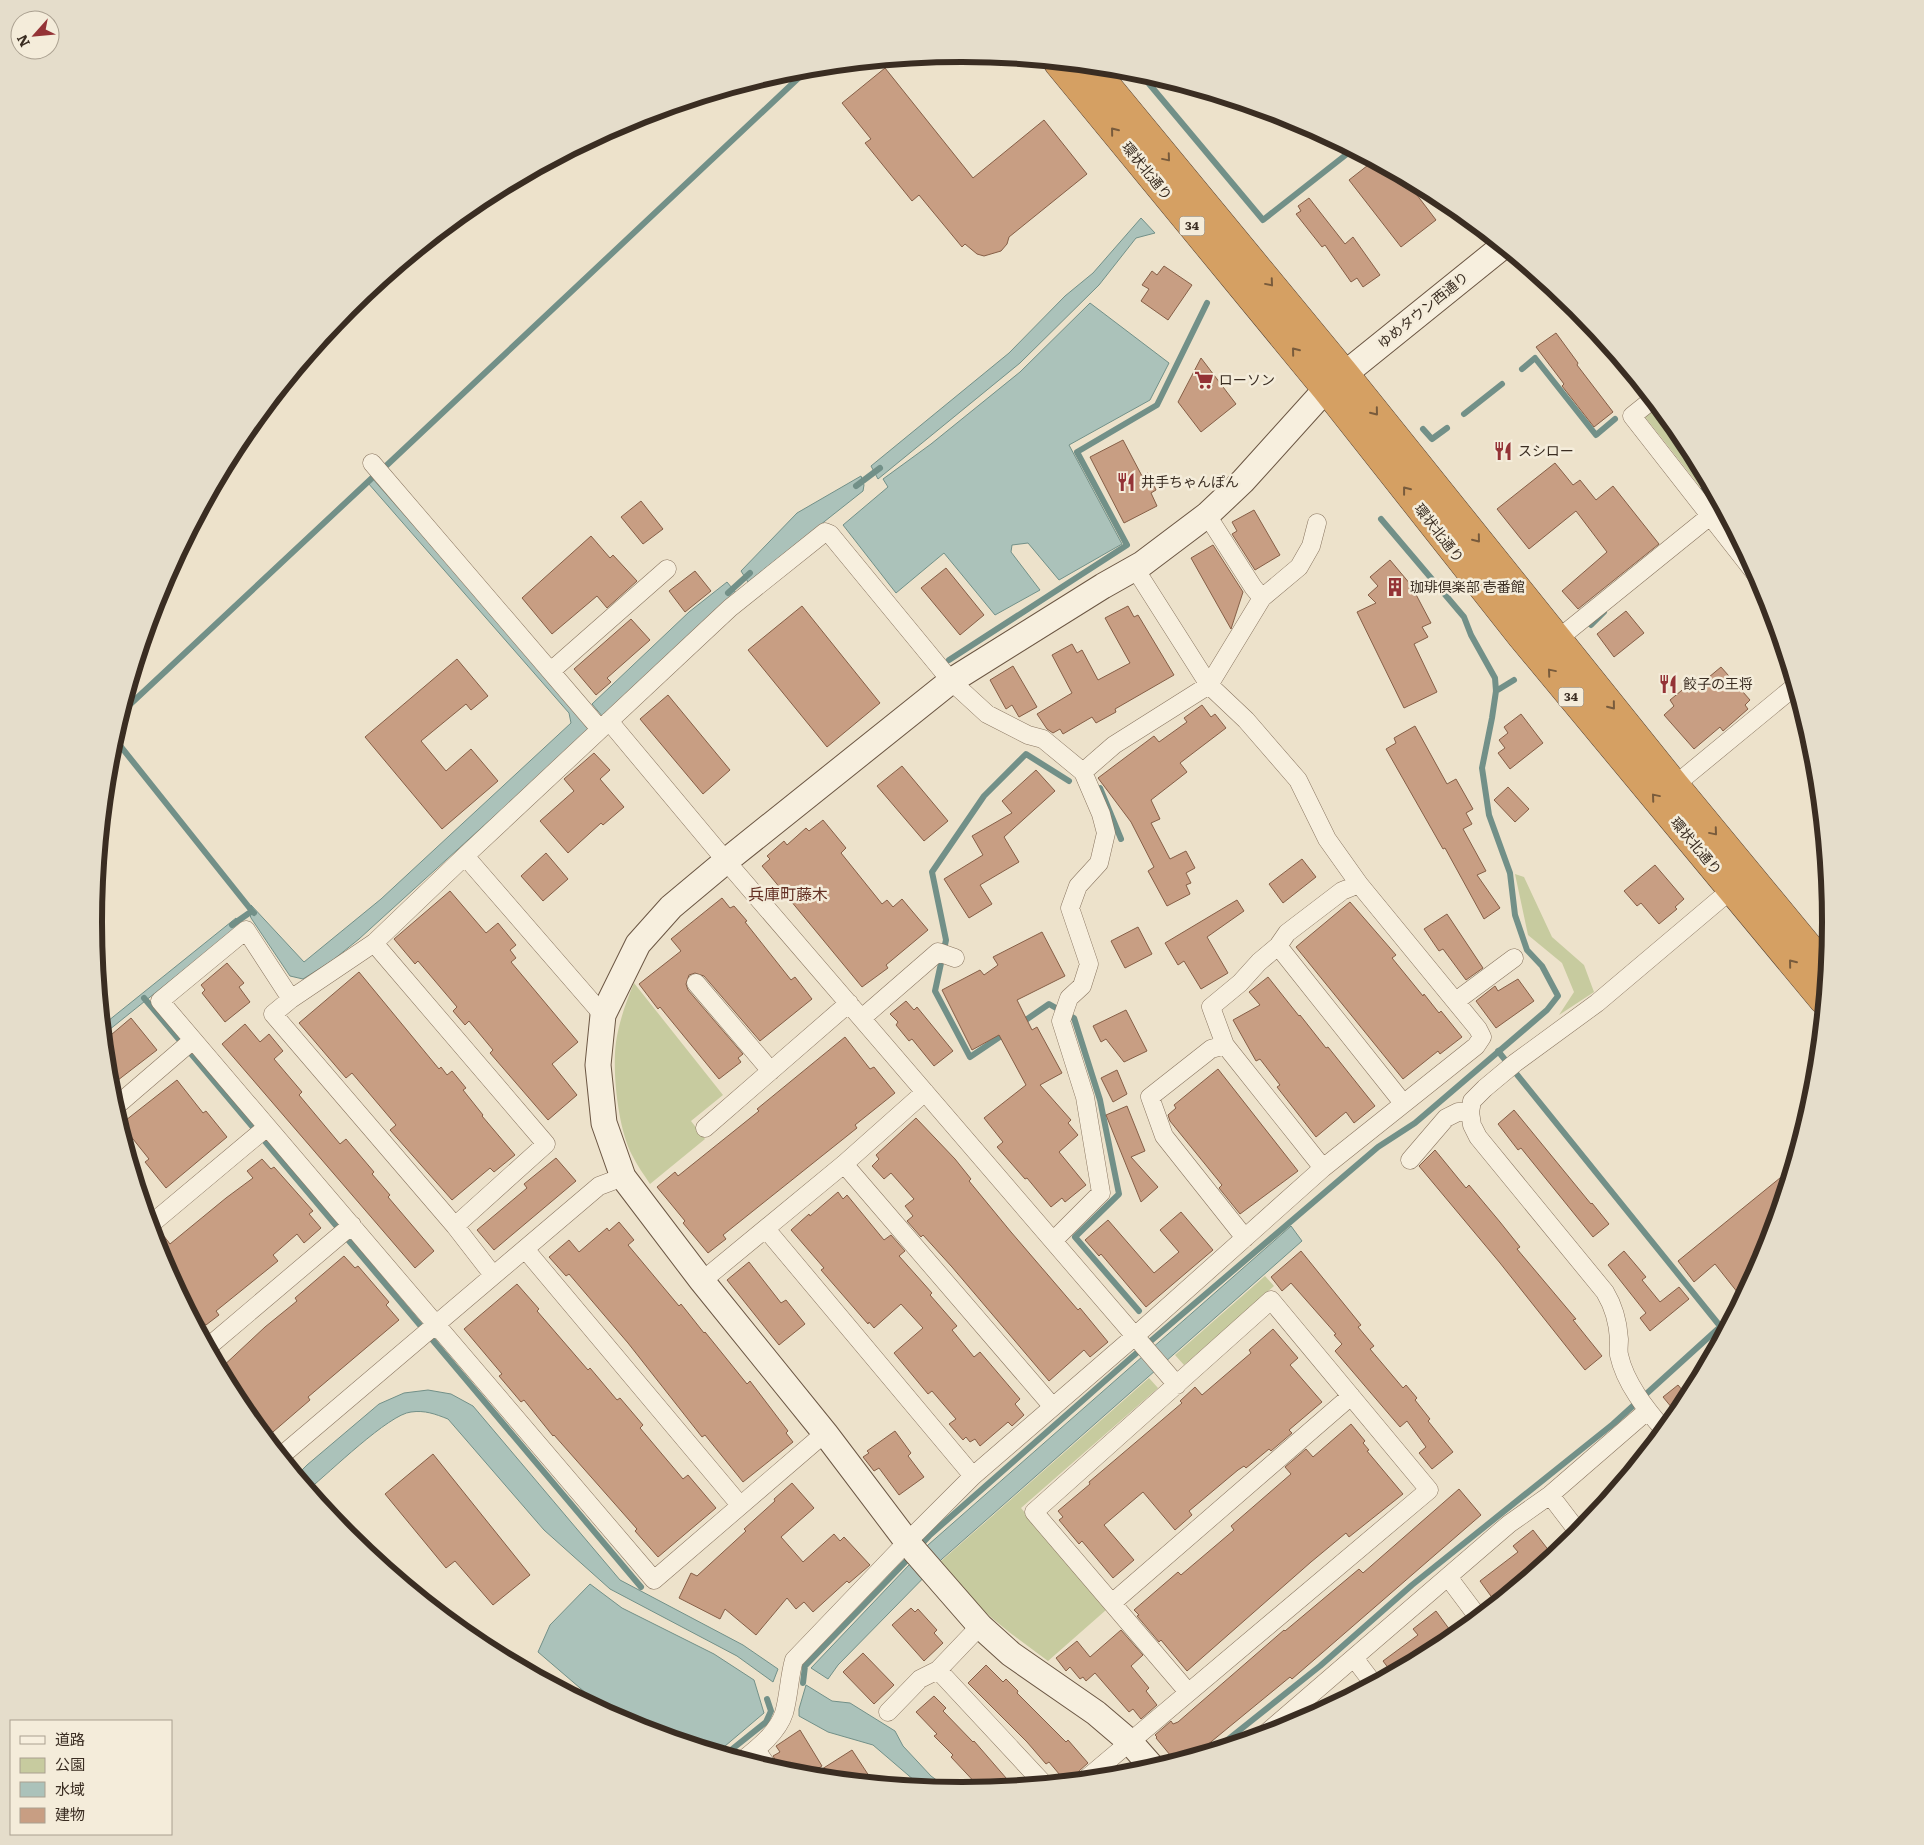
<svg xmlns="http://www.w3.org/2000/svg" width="1924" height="1845" viewBox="0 0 1924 1845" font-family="Literata,'Noto Sans JP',serif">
	<rect width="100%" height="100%" fill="#ede2cb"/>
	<path fill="#c7cb9f" d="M1658,407L1684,440L1728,522L1645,417Z
		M1515,874L1524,877L1552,937L1584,965L1594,992L1559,1015L1574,992L1562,963L1528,935Z
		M634,983L723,1095L691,1121L705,1139L650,1184C644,1175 637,1165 632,1155C618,1128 612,1072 616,1042C619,1022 626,1002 634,983Z
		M1265,1276L1274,1286L1184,1365L1175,1355Z
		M1149,1378L1158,1388L1021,1508L1106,1610L1048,1661L1009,1632L975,1604L940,1562Z"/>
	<path fill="#abc2ba" stroke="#729088" d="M1141,218L1155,233L1136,238L1099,285L1020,363L878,479L871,466L1009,353L1065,296L1093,273Z
		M1090,303L1169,363L1150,400L1069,445L1122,544L1059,580L1028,543L1012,545L1011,552L1040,590L995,615L944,553L896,593L843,525L888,487L883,479L931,444L1020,372Z
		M861,476L864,485L863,491L748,582L741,571L797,513Z
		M372,478L573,707L577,715L589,730L359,939L333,960L303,979L290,976L251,918L248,909L251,905L304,962L381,899L571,723L569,713L368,483Z
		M727,582L737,594L603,717L592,704L689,612Z
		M236,918L241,924L104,1034L103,1025Z
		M1291,1226L1302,1241L942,1559L838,1665L828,1679L811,1668L928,1545Z
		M428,1390L451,1394L473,1406L620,1580L743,1645L778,1669L773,1682L737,1656L610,1589L544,1530L448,1419C435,1414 425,1410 411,1412C389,1414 329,1473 309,1489L297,1475L307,1465L379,1404L404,1393Z
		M590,1584L622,1608L714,1654L754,1680L764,1713L718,1752L629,1725L615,1718L538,1652L550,1625Z
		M806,1685L832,1701L850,1703L895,1731L903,1746L931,1776L946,1787L969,1791L922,1787L873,1745L828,1732L799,1716V1709Z"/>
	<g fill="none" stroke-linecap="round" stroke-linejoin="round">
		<path stroke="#729088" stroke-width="6" d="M1140,73L1263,220L1352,150
			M1522,369L1535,358L1596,435L1615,419
			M1464,414L1502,384
			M1423,429L1432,439L1447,428
			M387,465L808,69
			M856,486L880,468
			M1701,491L1731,528
			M728,593L750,573
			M1591,625L1604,612
			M949,660L1127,545L1077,452L1157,405L1207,303
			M1496,691L1514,680
			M123,711L372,478
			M114,738L252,911
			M1100,788L1121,839
			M232,925L252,911L254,913
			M144,998L641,1587
			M1020,1024L1049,1004L1074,1018L1100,1100L1119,1194L1075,1237L1139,1311
			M1007,1032L970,1057L935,991L946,940L932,872L984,796L1026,754L1069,781
			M1498,1051L1720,1326
			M918,1548L930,1535L1132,1357L1378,1147L1415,1123L1547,1010L1558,996L1542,966L1527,950L1515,915L1510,873L1489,815L1482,768L1492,718L1496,691L1495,678L1471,635L1464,617L1381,519
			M803,1683L805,1666L911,1556
			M1216,1749L1320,1666L1412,1585L1613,1424L1731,1317
			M726,1754L766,1722L771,1711L767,1699"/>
	</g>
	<path fill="#c89e83" stroke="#865f47" d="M885,68L973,178L1044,120L1087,174L1009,237L1007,244L1001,251L984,256L977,254L965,244L962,247L919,195L912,201L865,143L871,139L842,103Z
		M1372,162L1404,178L1436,220L1401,247L1349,180Z
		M1309,198L1345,244L1353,237L1380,275L1363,287L1357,278L1351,282L1325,245L1322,247L1296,214L1301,211L1298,206Z
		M1164,266L1192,285L1168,320L1141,301L1149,289L1142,285L1152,271L1157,275Z
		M1556,333L1578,363L1577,365L1613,412L1594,427L1562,386L1564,384L1536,347Z
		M1201,358L1236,404L1201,432L1178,402Z
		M1123,440L1142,476L1148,473L1156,490L1151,493L1157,506L1124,523L1090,457Z
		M1555,463L1573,485L1580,480L1596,500L1613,486L1659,544L1578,609L1562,591L1607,552L1576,511L1529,549L1497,509Z
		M641,501L663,529L643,544L621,517Z
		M1254,510L1280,555L1255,570L1232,534L1237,531L1232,522Z
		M591,536L610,558L613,555L637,581L607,608L597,596L552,634L522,598Z
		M1213,545L1243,592L1231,629L1191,558Z
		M1390,560L1411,585L1431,623L1422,627L1428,637L1414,644L1437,692L1404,708L1357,612L1376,603L1368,595L1378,586L1370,577Z
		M946,568L984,615L960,635L921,588Z
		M695,571L711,591L685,612L669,591Z
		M802,606L880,703L827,747L748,650Z
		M1128,606L1134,617L1138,615L1174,675L1115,709L1116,712L1096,723L1092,717L1063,734L1060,729L1053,733L1047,729L1037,714L1072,693L1052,655L1072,644L1077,653L1082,650L1098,680L1130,663L1105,618Z
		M1626,611L1644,633L1614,657L1597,634Z
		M631,619L650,640L607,678L611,682L596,695L574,669Z
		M457,659L488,696L471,710L466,704L421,741L446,771L471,749L498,781L442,829L365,737Z
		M1013,666L1037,707L1019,717L1012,705L1006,709L990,680Z
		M1721,667L1750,700L1745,705L1748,709L1723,731L1720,727L1694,749L1664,715L1674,706L1670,700L1698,677L1703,682Z
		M668,695L730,770L703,794L640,719Z
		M1202,705L1211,717L1215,714L1226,728L1180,763L1187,772L1151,800L1160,819L1151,823L1170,859L1186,851L1195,868L1186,873L1191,883L1186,885L1190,894L1167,906L1148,871L1154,867L1131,822L1098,778L1154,736L1159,742L1187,722L1184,718Z
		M1521,714L1543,743L1510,769L1498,753L1505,748L1499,740L1508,733L1504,727Z
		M1415,726L1447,784L1456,779L1473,809L1466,813L1472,824L1463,829L1486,871L1477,875L1500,908L1484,919L1445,848L1443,849L1386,749L1396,743L1394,738Z
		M594,753L610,770L600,779L624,807L603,825L601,823L568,853L540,821L574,791L564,779Z
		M902,766L948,821L924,841L877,786Z
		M1036,770L1055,791L1004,837L1019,862L980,885L992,904L969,918L944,879L983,855L972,836L1012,813L1002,801Z
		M1508,787L1529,809L1515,822L1494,800Z
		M823,820L846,848L841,853L882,904L887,900L893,907L902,899L928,930L886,965L888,968L862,987L762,866L770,859L767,856L784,841L787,845L806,828L809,831Z
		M546,853L568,879L543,901L521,876Z
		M1302,859L1316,877L1283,903L1269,884Z
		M1655,865L1684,899L1675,907L1677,909L1659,924L1641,903L1637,906L1624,891Z
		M450,891L486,933L498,923L516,945L510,950L516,958L511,962L578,1042L552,1064L577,1095L548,1120L490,1053L493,1050L469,1021L465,1025L453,1011L457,1007L418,961L415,964L394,939Z
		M722,898L730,908L734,906L747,921L745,922L791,980L795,977L812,999L760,1041L704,976L695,973L689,975L686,984L688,990L743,1054L738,1058L741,1062L719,1079L660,1007L658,1009L639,984L681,951L671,939Z
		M1237,900L1244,911L1207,937L1228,973L1201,989L1184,961L1178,965L1165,943Z
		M1350,902L1396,955L1392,958L1423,996L1424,994L1439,1013L1441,1011L1462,1037L1440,1054L1438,1051L1403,1079L1296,947Z
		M1447,914L1483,968L1466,980L1443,949L1439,951L1424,929Z
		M1138,927L1152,954L1125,968L1111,941Z
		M1042,932L1065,976L1017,1000L1032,1030L1037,1027L1062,1073L1040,1085L1071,1120L1068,1123L1078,1135L1059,1152L1086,1185L1065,1202L1062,1198L1051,1207L1027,1178L1025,1179L997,1147L1003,1142L984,1118L1026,1085L999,1035L972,1050L942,990L980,970L984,975L998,965L993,957Z
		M227,963L244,983L239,987L250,1002L225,1022L202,993L205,990L201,985Z
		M359,972L439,1069L441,1067L447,1075L452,1071L466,1088L463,1090L483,1115L482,1116L515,1155L494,1172L490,1168L452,1200L390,1130L396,1125L352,1073L346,1078L299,1023Z
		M1268,977L1299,1016L1300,1015L1326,1048L1328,1047L1375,1106L1354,1123L1346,1112L1316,1137L1277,1087L1280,1085L1260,1059L1256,1061L1233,1020L1260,1005L1249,992Z
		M1518,979L1534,1001L1496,1028L1476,1001L1495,986L1498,991Z
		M906,1001L914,1010L917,1007L953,1051L934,1066L912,1039L909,1041L896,1025L898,1022L890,1014Z
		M1126,1010L1147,1051L1124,1062L1106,1039L1101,1042L1093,1026Z
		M131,1018L157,1050L109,1087L105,1040Z
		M245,1024L260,1042L269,1034L283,1051L274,1059L302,1092L299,1095L340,1144L346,1139L374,1172L372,1174L390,1195L388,1197L434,1251L415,1268L222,1044Z
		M845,1037L870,1069L874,1067L895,1093L855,1125L857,1128L723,1235L726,1239L708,1253L683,1223L685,1221L657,1187L675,1172L678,1176L759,1111L757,1109Z
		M1218,1069L1298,1171L1240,1214L1219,1188L1222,1185L1170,1121L1168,1115L1176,1108L1174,1105Z
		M1117,1070L1127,1094L1113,1102L1101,1078Z
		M177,1080L203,1113L206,1111L227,1137L166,1188L145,1162L149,1159L121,1124Z
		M1127,1106L1145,1151L1131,1157L1158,1187L1141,1202L1106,1115Z
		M1514,1110L1591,1204L1592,1203L1609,1224L1593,1237L1521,1148L1518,1150L1498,1124Z
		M916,1118L955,1159L971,1179L969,1181L1011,1232L1078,1310L1080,1308L1108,1342L1090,1357L1084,1350L1049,1381L952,1267L923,1235L921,1237L907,1221L913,1216L905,1206L914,1199L891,1173L884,1179L872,1166L879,1159L876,1155Z
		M1435,1150L1466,1188L1469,1185L1500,1222L1520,1247L1517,1249L1576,1319L1573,1320L1602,1356L1585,1370L1500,1263L1419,1166Z
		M556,1158L576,1181L494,1250L477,1230L527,1188L524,1184Z
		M262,1159L271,1169L274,1167L313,1211L309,1214L321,1228L304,1243L297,1234L273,1255L278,1261L216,1311L219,1315L206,1325L181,1296L159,1255L153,1235L160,1231L170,1244L226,1198L253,1178L247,1171Z
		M1791,1169L1765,1255L1749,1284L1738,1293L1715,1264L1694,1282L1678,1261Z
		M838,1192L843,1199L847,1195L884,1240L891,1235L905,1251L899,1256L932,1293L930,1295L957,1326L952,1330L974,1357L980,1352L1020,1399L1015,1404L1024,1415L1012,1426L1008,1422L980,1446L975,1439L970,1442L966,1437L963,1440L949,1424L956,1419L932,1391L928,1394L894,1353L923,1328L901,1304L874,1328L869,1322L868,1324L821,1270L824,1268L791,1230L809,1214L810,1216Z
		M1181,1212L1213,1250L1146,1307L1101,1254L1099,1256L1085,1240L1108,1220L1154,1273L1179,1252L1160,1230Z
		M619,1222L634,1240L628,1245L679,1306L681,1304L704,1333L705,1332L747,1384L750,1381L788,1431L786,1433L793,1442L743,1482L705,1435L702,1437L628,1343L569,1274L566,1276L549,1257L569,1240L579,1252L607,1228L609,1231Z
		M1301,1251L1361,1325L1358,1327L1374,1346L1370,1349L1403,1388L1406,1385L1417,1398L1415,1400L1430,1419L1428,1421L1453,1452L1432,1469L1419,1453L1426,1447L1407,1421L1400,1427L1335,1351L1342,1344L1334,1335L1336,1334L1291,1283L1282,1291L1271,1277Z
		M1624,1251L1646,1277L1642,1280L1660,1302L1679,1287L1689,1299L1650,1331L1640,1318L1646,1313L1608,1265Z
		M344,1256L355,1268L358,1266L389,1302L386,1305L399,1320L308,1397L310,1400L266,1438L240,1405L220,1369L265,1327L297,1301L295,1298Z
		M749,1262L781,1303L786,1300L805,1324L779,1345L727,1280Z
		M517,1284L539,1309L537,1311L588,1370L590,1368L617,1400L620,1398L643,1425L640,1428L683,1479L688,1475L716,1508L658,1557L635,1531L637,1529L554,1435L553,1436L524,1400L521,1402L499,1376L502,1374L464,1329Z
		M1273,1329L1298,1358L1290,1365L1322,1402L1289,1430L1292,1433L1271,1451L1269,1449L1246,1468L1244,1466L1238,1470L1189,1511L1192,1515L1175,1530L1143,1492L1104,1525L1134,1560L1113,1578L1082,1541L1079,1544L1059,1520L1063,1517L1058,1511L1090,1484L1089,1482L1182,1403L1180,1401L1195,1387L1202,1395L1251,1353L1249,1350Z
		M1678,1385L1688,1397L1677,1414L1663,1397Z
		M1351,1424L1365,1441L1363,1443L1369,1450L1367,1451L1403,1494L1349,1537L1346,1533L1311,1562L1187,1671L1161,1640L1159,1642L1137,1616L1139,1615L1134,1610L1178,1572L1181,1575L1234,1530L1231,1526L1291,1474L1285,1467L1306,1449L1313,1457Z
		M895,1431L911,1453L908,1456L924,1477L899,1495L879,1468L874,1471L863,1457L869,1453L867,1451Z
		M433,1454L530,1575L493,1605L455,1561L446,1568L385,1494Z
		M792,1483L814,1508L781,1537L803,1562L834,1534L840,1541L844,1537L870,1565L849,1583L847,1581L813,1612L804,1602L796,1609L787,1598L756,1635L725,1609L720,1619L679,1598L691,1573L697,1576L746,1531L744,1529L775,1501L774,1499Z
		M1459,1489L1481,1515L1292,1679L1290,1677L1195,1755L1175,1761L1156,1738L1157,1737L1155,1735L1171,1721L1173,1724L1178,1722L1284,1630L1285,1631L1359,1569L1363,1573Z
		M1533,1530L1553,1556L1496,1603L1480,1581L1518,1552L1513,1546Z
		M911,1608L915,1612L918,1609L937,1630L934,1633L943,1643L924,1661L892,1625Z
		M1436,1611L1455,1637L1444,1645L1392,1673L1383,1661L1418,1635L1413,1629Z
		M1121,1630L1143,1655L1131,1666L1149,1688L1146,1691L1157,1705L1141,1719L1133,1709L1129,1712L1095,1673L1086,1681L1083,1677L1080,1679L1070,1667L1066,1671L1056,1658L1077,1641L1090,1657Z
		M863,1653L894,1685L874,1704L843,1672Z
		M986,1665L1003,1682L1006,1679L1018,1691L1017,1693L1066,1742L1068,1740L1088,1763L1079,1771L1076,1780L1065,1781L1049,1762L1046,1764L1027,1742L968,1683Z
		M934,1696L946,1708L943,1711L973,1742L974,1741L1013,1786L981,1789L951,1757L953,1755L934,1736L937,1734L916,1712Z
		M800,1730L822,1766L807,1776L782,1771L773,1756L780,1752L776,1746Z
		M852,1750L873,1782L811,1776Z"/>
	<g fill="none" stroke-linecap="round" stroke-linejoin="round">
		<g stroke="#897560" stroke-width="19">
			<path id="street" d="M1652,400L1632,416L1758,577
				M372,463L600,729
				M1207,515L1253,587L1262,598
				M1558,639L1710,516
				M551,671L667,569
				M609,721L726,861L1177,1385
				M1675,785L1794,687
				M465,856L603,1015
				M374,943L546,1144L455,1226
				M1278,946L1403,1103
				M696,983L771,1071
				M291,999L273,1014L455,1226L493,1275
				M1456,1001L1514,958
				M862,1018L938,952L955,958
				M1225,1045L1211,1049L1150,1097L1164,1136L1245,1238
				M115,1107L193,1040
				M705,1128L849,1003
				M1410,1160L1446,1118L1458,1112H1470
				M844,1164L1053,1407
				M1323,1168L1225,1045L1211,1007L1240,983L1259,962L1278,946L1287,933L1342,891L1359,884
				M150,1225L267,1127
				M766,1229L973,1476
				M1053,1241L1101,1193L1085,1097L1061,1021L1069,998L1082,986L1089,964L1070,908L1078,886L1099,863L1106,833L1101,814L1083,772L1114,745L1209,685L1262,598L1299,567L1311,546L1317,523
				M525,1249L740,1505
				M702,1281L844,1164L925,1092
				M208,1347L352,1225
				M1664,1430C1646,1409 1625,1383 1619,1355C1618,1350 1619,1344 1619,1339C1618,1322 1614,1307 1605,1292L1478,1137L1472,1125L1470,1112L1472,1101L1485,1088L1515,1063L1597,1003L1732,889
				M825,1433L654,1580L160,1001L246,930L291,999L374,943L465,856L730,608L825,532L830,534L951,681L987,714L1028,735L1043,739L1083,772
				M281,1456L599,1186L623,1177
				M1550,1495L1579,1533
				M1448,1577L1478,1617
				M1112,1603L1351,1396
				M980,1626L938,1670L1043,1783
				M1354,1658L1373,1683
				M888,1712L920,1679L938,1670
				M1264,1735L1509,1524L1550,1495L1647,1411
				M756,1750L768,1767
				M743,1760C758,1748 778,1732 784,1713C789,1696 789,1677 794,1660L908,1541L973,1476L1135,1336L1323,1168L1476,1046L1482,1037L1478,1029L1359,884L1327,839L1298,780L1246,720L1209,685L1134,567
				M1086,1779L1429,1490L1271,1300L1034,1512L1188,1692"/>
		</g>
		<g stroke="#6b5643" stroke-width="27">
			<path id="secondary" d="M1153,1768L1130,1742L1096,1713L1011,1654L980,1626L912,1548L825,1433L702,1281L623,1177L604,1123L598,1065L603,1015L638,944L671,907L726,861L951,681L1103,586L1142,564L1207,515L1243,481L1326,389L1502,247"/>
		</g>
		<g stroke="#574333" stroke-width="29">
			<path id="highway" d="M1058,63L1326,389L1521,636L1823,1000
				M1091,66L1345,374L1675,785L1826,968"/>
		</g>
		<use href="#street" stroke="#f7efde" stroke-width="18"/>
		<use href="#secondary" stroke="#f7efde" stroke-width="25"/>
		<use href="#highway" stroke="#d5a063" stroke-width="28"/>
	</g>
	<defs><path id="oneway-chevron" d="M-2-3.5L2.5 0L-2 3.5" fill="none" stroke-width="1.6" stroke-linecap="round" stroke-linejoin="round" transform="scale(1.25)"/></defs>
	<g stroke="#785b3c">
		<use href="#oneway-chevron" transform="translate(1114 131) rotate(-129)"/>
		<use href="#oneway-chevron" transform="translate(1167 158) rotate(50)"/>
		<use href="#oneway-chevron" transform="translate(1270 283) rotate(50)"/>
		<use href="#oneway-chevron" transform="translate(1295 351) rotate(-129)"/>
		<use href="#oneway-chevron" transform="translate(1375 412) rotate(51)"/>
		<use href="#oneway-chevron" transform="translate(1406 490) rotate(-128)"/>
		<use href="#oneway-chevron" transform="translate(1477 539) rotate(51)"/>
		<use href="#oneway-chevron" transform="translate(1551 672) rotate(-130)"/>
		<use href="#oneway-chevron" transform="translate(1612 706) rotate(51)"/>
		<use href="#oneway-chevron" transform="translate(1655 797) rotate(-130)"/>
		<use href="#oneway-chevron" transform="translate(1714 832) rotate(50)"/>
		<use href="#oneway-chevron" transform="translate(1792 963) rotate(-129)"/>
	</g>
	<defs>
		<g id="supermarket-bare" transform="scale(1.5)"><path d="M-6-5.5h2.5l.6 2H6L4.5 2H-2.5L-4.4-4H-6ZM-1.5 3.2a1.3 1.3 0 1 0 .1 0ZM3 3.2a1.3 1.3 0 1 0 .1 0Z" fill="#943336" stroke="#f4ecda" stroke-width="2.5" paint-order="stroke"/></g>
		<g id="restaurant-bare" transform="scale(1.5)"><path d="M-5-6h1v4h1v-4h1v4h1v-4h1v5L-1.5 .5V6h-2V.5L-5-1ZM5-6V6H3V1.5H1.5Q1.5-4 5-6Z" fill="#943336" stroke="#f4ecda" stroke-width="2.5" paint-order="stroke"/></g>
		<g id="building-bare" transform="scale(1.5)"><path d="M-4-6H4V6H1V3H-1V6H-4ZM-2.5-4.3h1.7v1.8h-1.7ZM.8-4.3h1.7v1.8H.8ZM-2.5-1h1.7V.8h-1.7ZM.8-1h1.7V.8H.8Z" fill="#943336" stroke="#f4ecda" stroke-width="2.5" paint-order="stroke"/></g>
	</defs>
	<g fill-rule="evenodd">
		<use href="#supermarket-bare" x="1204" y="380"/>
		<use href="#restaurant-bare" x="1503" y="451"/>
		<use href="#restaurant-bare" x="1126" y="482"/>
		<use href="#building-bare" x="1395" y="587"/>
		<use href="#restaurant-bare" x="1668" y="684"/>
	</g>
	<g text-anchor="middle" stroke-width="5" stroke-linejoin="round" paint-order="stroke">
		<g fill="#f4ecda" stroke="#726659" stroke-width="1">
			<rect x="1179.5" y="216.5" width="25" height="19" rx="4"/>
			<rect x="1558.5" y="687.5" width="25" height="19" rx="4"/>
		</g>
		<g font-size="12" font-weight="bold" fill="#3a2d22">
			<text x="1192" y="230">34</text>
			<text x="1571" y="701">34</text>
		</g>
		<g font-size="14" fill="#3a2d22" stroke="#f4ecda">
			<text transform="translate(1147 171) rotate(51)" y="5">環状北通り</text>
			<text transform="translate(1423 310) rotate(-39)" y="5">ゆめタウン西通り</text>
			<text transform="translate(1439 533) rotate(52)" y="5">環状北通り</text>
			<text transform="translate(1696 846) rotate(50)" y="5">環状北通り</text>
		</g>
		<g font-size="14" fill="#3a2d22" stroke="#f4ecda" text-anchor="start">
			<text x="1219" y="385">ローソン</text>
			<text x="1518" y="456">スシロー</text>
			<text x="1141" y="487">井手ちゃんぽん</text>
			<text x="1410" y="592">珈琲倶楽部 壱番館</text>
			<text x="1683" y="689">餃子の王将</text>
		</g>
		<g font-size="16" fill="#643024" stroke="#f4ecda">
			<text x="788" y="900">兵庫町藤木</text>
		</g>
	</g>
	<path d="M0 0H1924V1845H0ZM102 922a860 860 0 1 1 1720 0a860 860 0 1 1-1720 0Z" fill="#e5ddcb" fill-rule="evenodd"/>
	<path fill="none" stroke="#3a2d22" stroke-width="6" d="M102 922a860 860 0 1 1 1720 0a860 860 0 1 1-1720 0Z"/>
	<rect x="10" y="1720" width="162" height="115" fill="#f4ecda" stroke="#aaa090"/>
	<rect x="20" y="1736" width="25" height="8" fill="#f7efde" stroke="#aaa090"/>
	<text x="55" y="1745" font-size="15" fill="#3a2d22">道路</text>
	<rect x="20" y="1758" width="25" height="15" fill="#c7cb9f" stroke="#aaa090"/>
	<text x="55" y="1770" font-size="15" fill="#3a2d22">公園</text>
	<rect x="20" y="1782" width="25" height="15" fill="#abc2ba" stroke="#aaa090"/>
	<text x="55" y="1795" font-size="15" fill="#3a2d22">水域</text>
	<rect x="20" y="1808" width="25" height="15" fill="#c89e83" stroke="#aaa090"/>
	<text x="55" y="1820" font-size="15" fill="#3a2d22">建物</text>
	<g transform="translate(35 35) rotate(243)"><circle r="24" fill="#f4ecda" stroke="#aaa090"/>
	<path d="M0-4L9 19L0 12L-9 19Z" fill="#943336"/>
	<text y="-8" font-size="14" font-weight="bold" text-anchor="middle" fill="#3a2d22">N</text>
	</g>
</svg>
